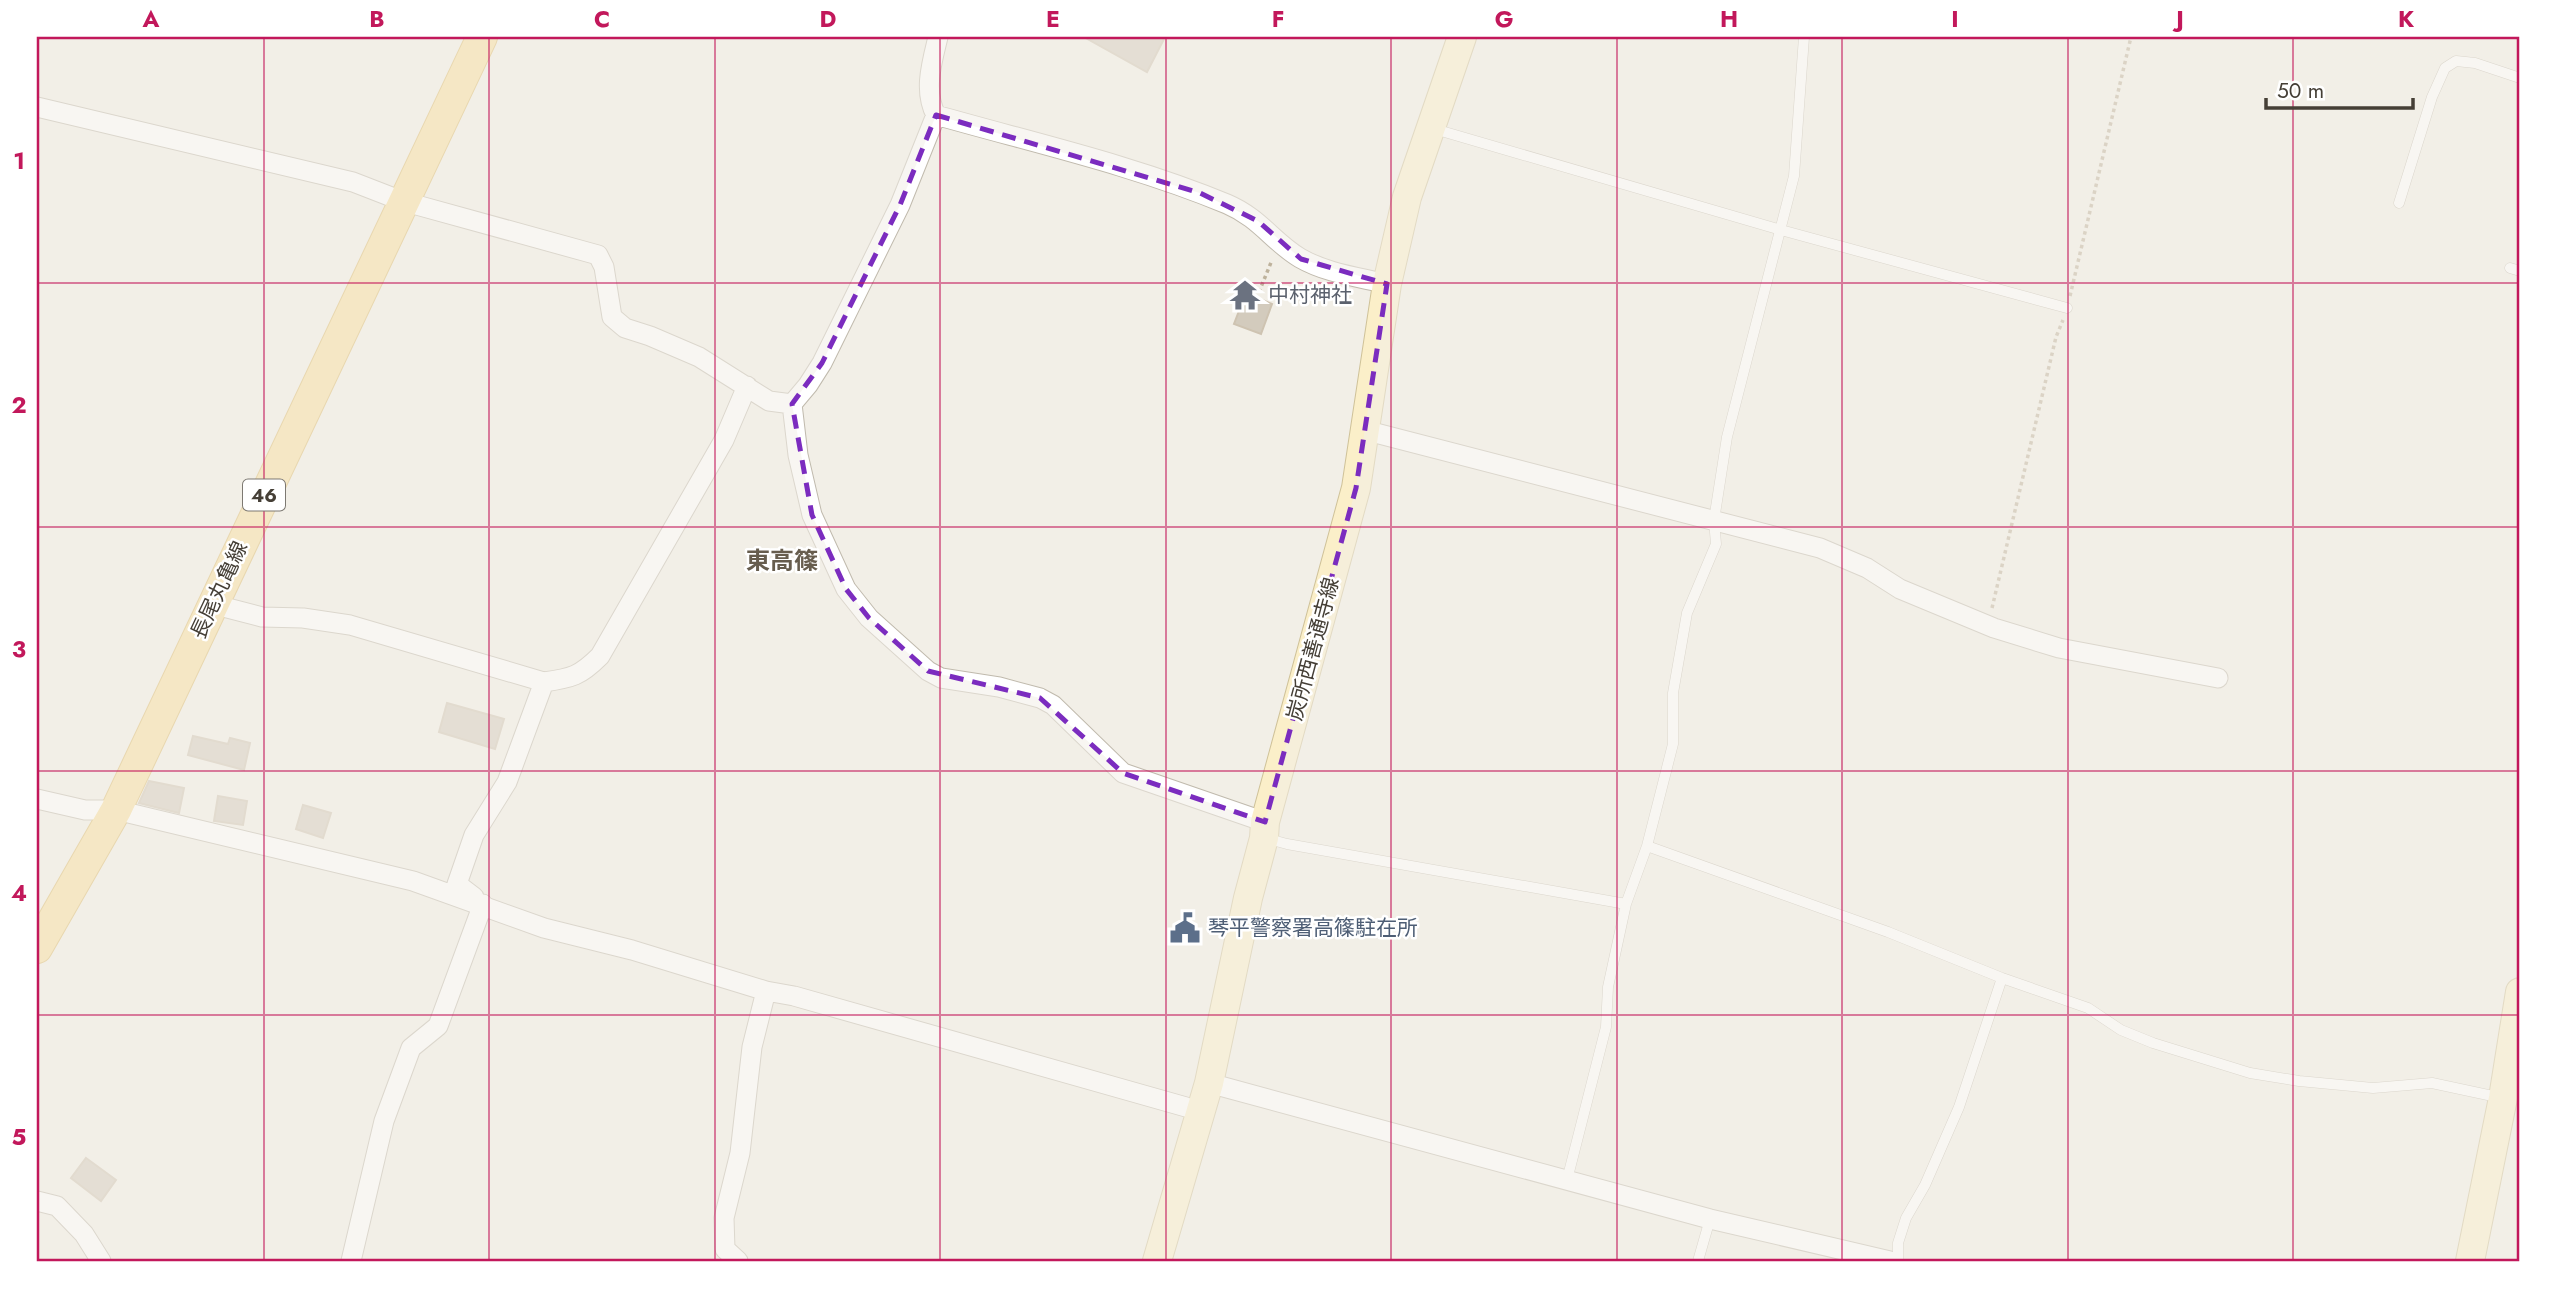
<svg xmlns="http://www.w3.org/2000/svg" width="2557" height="1298" viewBox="0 0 2557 1298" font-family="Jost,'Noto Sans JP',sans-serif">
	<rect width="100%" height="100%" fill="#f2efe7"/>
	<path fill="#d3cbbd" stroke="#cec3b1" stroke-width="2" d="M1084,37H1165L1147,72Z
		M1246,293L1272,304L1261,334L1234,324Z
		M447,703L504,719L495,749L439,732Z
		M193,736L228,744L230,738L250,743L244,770L188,755Z
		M149,781L184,788L179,813L139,803Z
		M218,796L247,801L243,825L214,821Z
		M303,805L331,813L323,838L296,829Z
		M86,1158L116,1180L101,1201L71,1178Z"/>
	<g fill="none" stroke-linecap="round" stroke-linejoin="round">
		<g stroke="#c0baad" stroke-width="11">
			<path id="lane" d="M1431,128L1781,230L2067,308
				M2399,203L2432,97L2445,68L2456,61L2475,63L2520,78
				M2510,268L2520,271
				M1265,838L1287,844L1626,904
				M1647,846L1673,744V693L1687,613L1716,544L1714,520L1727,437L1794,176L1804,37
				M1567,1180L1606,1027L1608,987L1626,904L1647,846L1888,932L2002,978L2088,1008L2121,1030L2153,1043L2250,1073L2299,1081L2373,1088L2432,1083L2502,1098
				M1698,1261L1710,1219
				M1898,1261V1243L1906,1218L1925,1185L1959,1107L2002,978"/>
		</g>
		<g stroke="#c0baad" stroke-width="21">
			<path id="street" d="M938,37C932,62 923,91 936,115C1034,143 1133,165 1227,204C1260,218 1273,242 1300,258C1326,273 1358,277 1387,284
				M37,107L353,182L402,201L598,255L604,267L612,317L625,328L650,336L699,357L769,401L792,404
				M936,115L900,205L822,363L808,385L792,404L798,455L812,515L846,589L869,618L928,671L941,678L999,687L1040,698L1053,705L1123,773L1265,822
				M1364,430L1820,548L1867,568L1900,589L1994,628L2059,648L2218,678
				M212,604L262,617L303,618L350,625L544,682
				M37,799L85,810H116L413,881L544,928L632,950L766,991L794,996L1186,1107
				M474,897L457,884L474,835L507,782L544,682C572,678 580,676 600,656L724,440L747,386
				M1209,1083L1710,1219L1890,1261
				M37,1201L57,1206L84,1234L101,1261
				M351,1261L384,1121L411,1048L438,1026L483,904
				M738,1261L725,1249L724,1218L740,1153L752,1047L766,991"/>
		</g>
		<g stroke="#cfc299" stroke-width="30">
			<path id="secondary" d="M1157,1261L1209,1083L1248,898L1264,838L1265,822L1356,488L1387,284L1407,197L1462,37
				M2470,1261L2503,1098L2520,992"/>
		</g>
		<g stroke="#dcbb6c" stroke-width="32">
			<path id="primary" d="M37,948L116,810L482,37"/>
		</g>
		<path stroke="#beb29c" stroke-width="3.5" stroke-dasharray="3.5 3.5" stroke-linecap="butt" d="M1259,292L1272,260
			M2070,296L2131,37
			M1992,608L2056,337L2063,320"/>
		<use href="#lane" stroke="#fff" stroke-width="10"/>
		<use href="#street" stroke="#fff" stroke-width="19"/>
		<use href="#secondary" stroke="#fbefc9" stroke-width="28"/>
		<use href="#primary" stroke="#f8de9b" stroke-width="30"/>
	</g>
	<path d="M0 0H2557V1298H0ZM936,115L1200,193L1258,221L1301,259L1387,284L1356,488L1265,822L1123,773L1040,698L928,671L869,618L846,589L812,515L792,404L822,363L900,205Z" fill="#f2efe7" fill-opacity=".55" fill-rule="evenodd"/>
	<path fill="none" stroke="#7b2cbf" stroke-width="5" stroke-dasharray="14 9" stroke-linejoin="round" d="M936,115L1200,193L1258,221L1301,259L1387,284L1356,488L1265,822L1123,773L1040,698L928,671L869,618L846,589L812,515L792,404L822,363L900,205Z"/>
	<path fill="none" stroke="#c2185b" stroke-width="2" stroke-opacity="0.55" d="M264,37V1261M489,37V1261M715,37V1261M940,37V1261M1166,37V1261M1391,37V1261M1617,37V1261M1842,37V1261M2068,37V1261M2293,37V1261M37,283H2520M37,527H2520M37,771H2520M37,1015H2520"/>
	<defs>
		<g id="temple-bare" transform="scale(2.415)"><path d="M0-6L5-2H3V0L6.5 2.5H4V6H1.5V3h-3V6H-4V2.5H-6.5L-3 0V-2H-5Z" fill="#6b7280" stroke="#fff" stroke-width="2.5" paint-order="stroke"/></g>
		<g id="civic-bare" transform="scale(2.415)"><path d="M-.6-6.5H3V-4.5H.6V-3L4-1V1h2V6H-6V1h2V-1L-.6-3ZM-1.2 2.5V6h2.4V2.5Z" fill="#5c6f8a" stroke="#fff" stroke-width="2.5" paint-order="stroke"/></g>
	</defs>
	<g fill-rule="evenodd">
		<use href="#temple-bare" x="1245" y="295"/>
		<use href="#civic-bare" x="1185" y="928"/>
	</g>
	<g text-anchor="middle" stroke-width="5" stroke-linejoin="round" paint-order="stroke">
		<rect fill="#fff" stroke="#7d7972" stroke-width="2" x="243" y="479.5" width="42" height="31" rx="5"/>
		<g font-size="19" font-weight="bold" fill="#453f36">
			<text x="264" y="502">46</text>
		</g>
		<g font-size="21" fill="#5b616d" stroke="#fff" text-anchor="start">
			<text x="1268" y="302">中村神社</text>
		</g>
		<g font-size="21" fill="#453f36" stroke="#fff">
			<text transform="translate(219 590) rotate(-65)" y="7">長尾丸亀線</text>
			<text transform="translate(1313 649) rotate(-75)" y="7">炭所西善通寺線</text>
		</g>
		<g font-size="21" fill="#4e5e75" stroke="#fff" text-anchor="start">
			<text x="1208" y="935">琴平警察署高篠駐在所</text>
		</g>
		<g font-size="24" font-weight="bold" fill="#675d4e" stroke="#fff">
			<text x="782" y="569">東高篠</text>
		</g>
	</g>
	<rect width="2557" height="1298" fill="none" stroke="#ffffff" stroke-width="77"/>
	<path d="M2266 98v10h147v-10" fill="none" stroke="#453f36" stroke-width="3.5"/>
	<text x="2277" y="98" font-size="21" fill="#453f36" stroke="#ffffff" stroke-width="5" paint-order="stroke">50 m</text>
	<rect x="38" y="38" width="2480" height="1222" fill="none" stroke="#c2185b" stroke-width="2.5"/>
	<g font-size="23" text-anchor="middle" font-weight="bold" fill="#c2185b">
		<text x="151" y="27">A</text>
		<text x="377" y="27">B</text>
		<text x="602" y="27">C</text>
		<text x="828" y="27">D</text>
		<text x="1053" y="27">E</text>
		<text x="1278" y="27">F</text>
		<text x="1504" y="27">G</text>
		<text x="1729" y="27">H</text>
		<text x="1955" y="27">I</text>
		<text x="2180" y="27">J</text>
		<text x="2406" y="27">K</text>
		<text x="19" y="169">1</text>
		<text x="19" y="413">2</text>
		<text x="19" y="657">3</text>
		<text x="19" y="901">4</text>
		<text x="19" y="1145">5</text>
	</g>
</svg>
